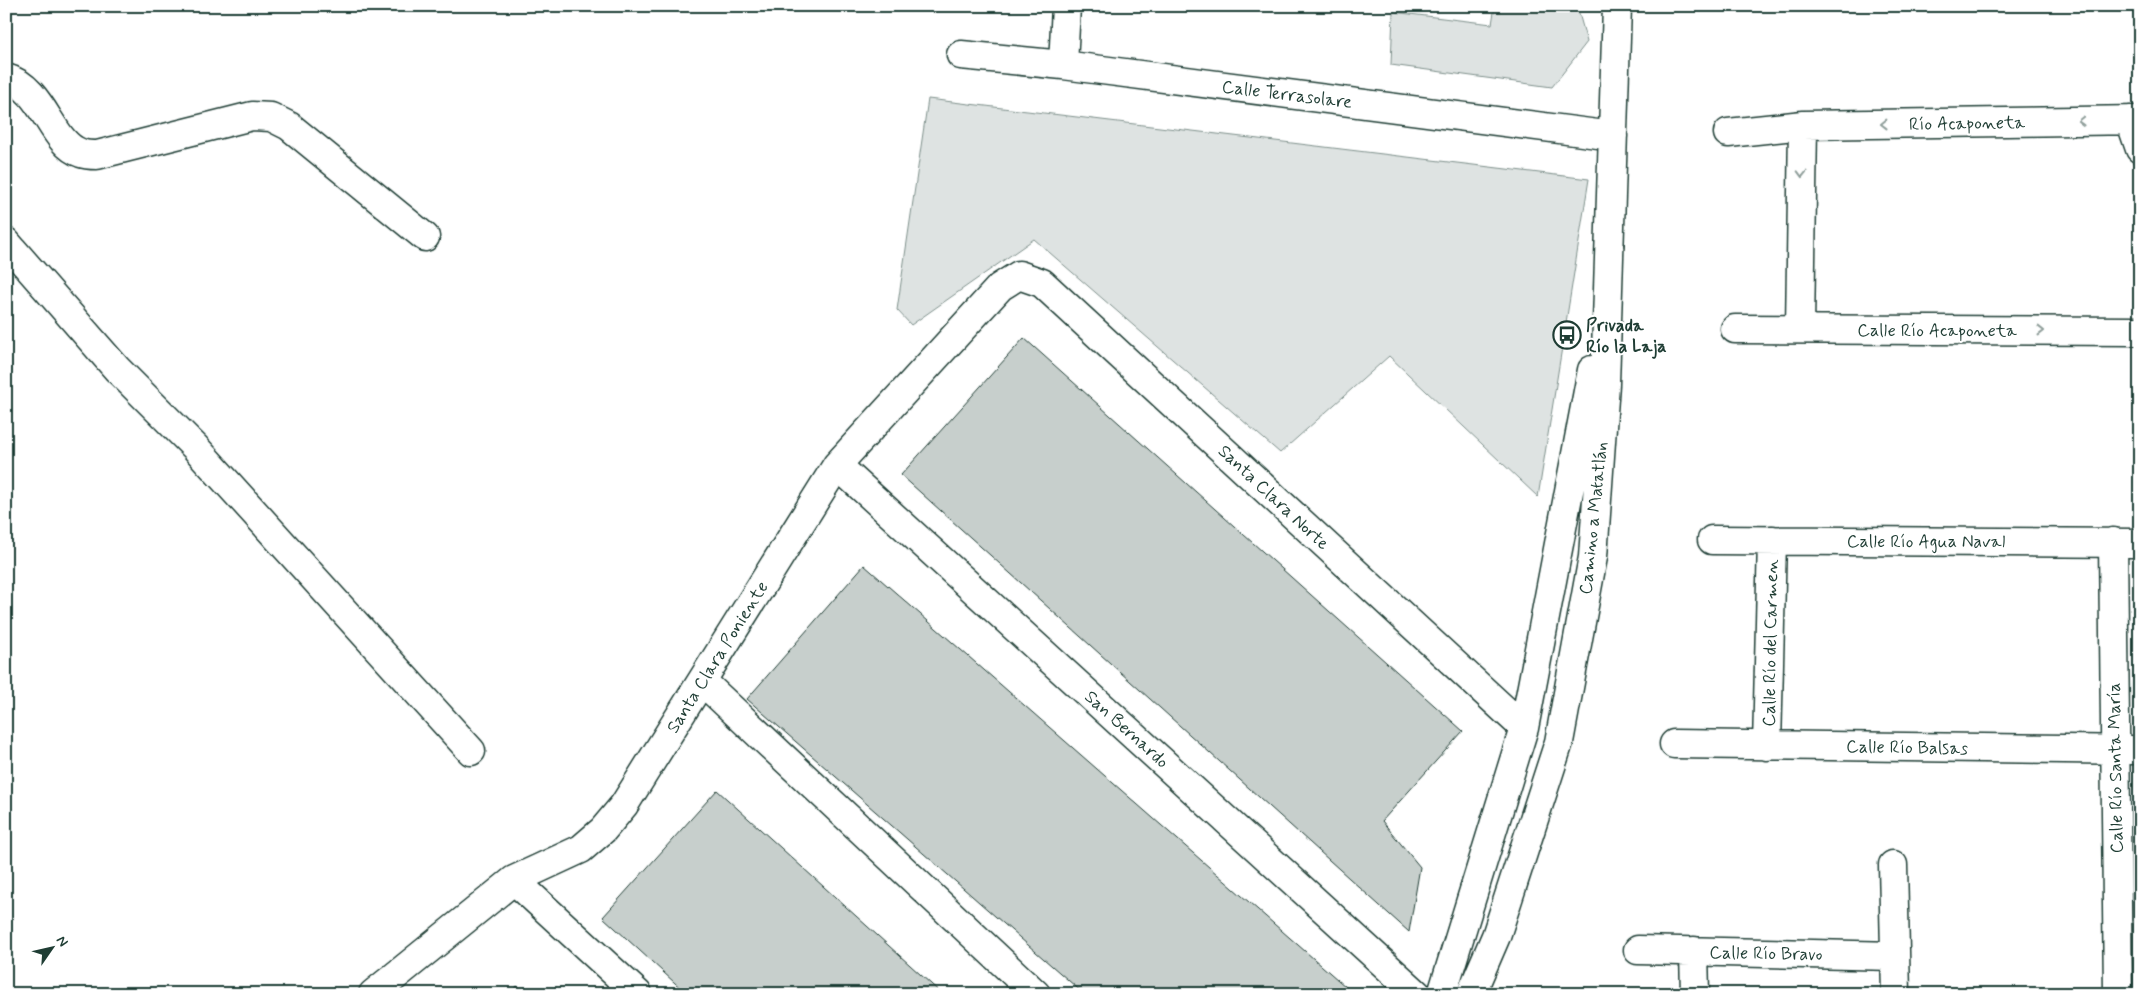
<svg xmlns="http://www.w3.org/2000/svg" width="2146" height="1000" viewBox="0 0 2146 1000" font-family="Mynerve,sans-serif">
	<rect width="100%" height="100%" fill="#fff"/>
	<filter id="ink" filterUnits="userSpaceOnUse"><feTurbulence type="fractalNoise" baseFrequency=".02" numOctaves="2"/><feDisplacementMap in="SourceGraphic" scale="10" xChannelSelector="R" yChannelSelector="G"/><feConvolveMatrix kernelMatrix="1 2 1 2 8 2 1 2 1" color-interpolation-filters="sRGB"/></filter>
	<g filter="url(#ink)">
		<path fill="#dee3e2" stroke="#7e908b" d="M1495,6H1577L1587,42L1552,87L1391,65L1393,12L1492,24Z
			M928,99L1589,179L1538,497L1389,356L1280,453L1034,239L911,325L897,310Z
			M2136,582H2140V681Z"/>
		<path fill="#c7cfcc" stroke="#1f3d34" d="M1024,338L1463,731L1382,821L1420,867L1409,932L901,475Z
			M864,565L1354,994H1084L747,699Z
			M717,790L942,994H687L603,917Z
			M517,986L526,994H510Z"/>
		<g fill="none" stroke-linecap="round" stroke-linejoin="round">
			<g stroke="#1f3d34" stroke-width="31">
				<path id="minor" d="M961,55L1063,65L1613,136
					M1063,65L1066,6
					M6,78C44,88 51,144 81,153C86,155 92,155 97,155L252,116L271,117L289,126L425,237
					M2130,120L2140,149
					M1728,133L1803,125L2140,120
					M6,242L117,369L195,447L471,751
					M1735,329L2140,331
					M1800,329L1803,125
					M837,465L1417,994
					M1712,540L2140,543
					M2113,542L2118,994
					M702,681L1036,994
					M1674,744L2140,750
					M1767,746L1772,540
					M1893,865L1896,994
					M514,880L638,994
					M1638,950L1895,956
					M1694,951L1695,994
					M373,994L514,880L581,849L603,830L624,805L837,465L1000,287L1019,275L1042,283L1524,728
					M1442,994L1524,728L1592,370
					M1471,994L1496,936L1559,742L1593,557L1605,384L1617,6"/>
			</g>
			<use href="#minor" stroke="#fff" stroke-width="28"/>
		</g>
		<defs><path id="oneway-chevron" d="M-2-3.5L2.5 0L-2 3.5" fill="none" stroke-width="1.6" stroke-linecap="round" stroke-linejoin="round" transform="scale(1.25)"/></defs>
		<g stroke="#8f9e9a">
			<use href="#oneway-chevron" transform="translate(2081 121) rotate(179)"/>
			<use href="#oneway-chevron" transform="translate(1884 124) rotate(179)"/>
			<use href="#oneway-chevron" transform="translate(1802 174) rotate(91)"/>
			<use href="#oneway-chevron" transform="translate(2041 331)"/>
		</g>
	</g>
	<defs>
		<g id="bus-ring" transform="scale(1.4375)"><circle r="9.5" fill="#fff" stroke="#1f3d34" stroke-width="1.5"/><path d="M-5-6H5V4H4V6H2V4H-2V6H-4V4H-5ZM-3.5-4V0h7V-4ZM-3.5 1.2v1.5H-2V1.2ZM2 1.2v1.5H3.5V1.2Z" fill="#1f3d34"/></g>
	</defs>
	<g fill-rule="evenodd">
		<use href="#bus-ring" x="1567" y="335"/>
	</g>
	<g text-anchor="middle" stroke-width="4" stroke-linejoin="round" paint-order="stroke">
		<g font-size="18" fill="#1f3d34" stroke="#fff">
			<text transform="translate(1287 94) rotate(7)" y="6">Calle Terrasolare</text>
			<text transform="translate(1967 123) rotate(-1)" y="6">Río Acaponeta</text>
			<text x="1937" y="336">Calle Río Acaponeta</text>
			<text transform="translate(1274 497) rotate(43)" y="6">Santa Clara Norte</text>
			<text transform="translate(1593 518) rotate(-84)" y="6">Camino a Matatlán</text>
			<text x="1926" y="547">Calle Río Agua Naval</text>
			<text transform="translate(1770 643) rotate(-89)" y="6">Calle Río del Carmen</text>
			<text transform="translate(717 657) rotate(-58)" y="6">Santa Clara Poniente</text>
			<text transform="translate(1127 729) rotate(42)" y="6">San Bernardo</text>
			<text transform="translate(1907 747) rotate(1)" y="6">Calle Río Balsas</text>
			<text transform="translate(2115 768) rotate(-91)" y="6">Calle Río Santa María</text>
			<text transform="translate(1766 953) rotate(1)" y="6">Calle Río Bravo</text>
		</g>
		<g font-size="18" font-weight="bold" fill="#1f3d34" stroke="#fff" text-anchor="start">
			<text x="1586" y="331">Privada<tspan x="1586" dy="21">Río la Laja</tspan></text>
		</g>
	</g>
	<rect width="2146" height="1000" fill="none" stroke="#fff" stroke-width="25"/>
	<rect x="12" y="12" width="2121" height="975" fill="none" stroke="#1f3d34" stroke-width="2" filter="url(#ink)"/>
	<g transform="translate(52 948) rotate(56)" stroke="#ffffff" stroke-width="4" paint-order="stroke">
	<path d="M0-4L9 19L0 12L-9 19Z" fill="#1f3d34"/>
	<text y="-8" font-size="14" font-weight="bold" text-anchor="middle" fill="#1f3d34">N</text>
	</g>
</svg>
